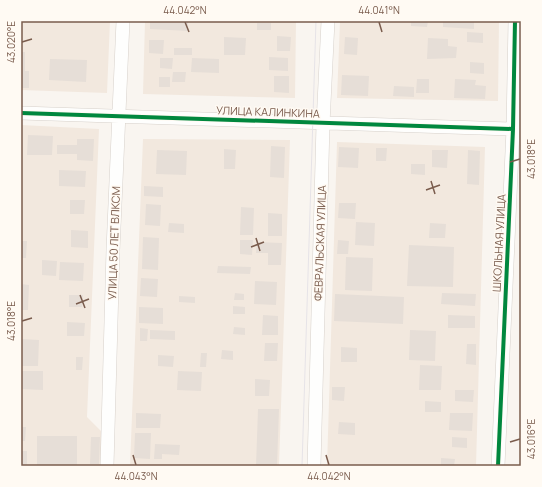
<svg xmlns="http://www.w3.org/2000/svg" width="542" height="487" viewBox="0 0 542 487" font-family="Manrope,sans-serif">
	<rect width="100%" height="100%" fill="#f9f5f0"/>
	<path fill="#f2e8de" d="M21,21H110L107,93L21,90Z
		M145,21H296L295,98L143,94Z
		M340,21H499L498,101L337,98Z
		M21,125L99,129L87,417L102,432L101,466H21Z
		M143,139L290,140L279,466H130Z
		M337,142L485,147L476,466H327Z"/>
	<path fill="#e6ded7" d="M150,21H188V31L150,29Z
		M411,21H428L427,27L411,26Z
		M443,21H474V29L443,27Z
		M257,23H271V30H257Z
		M467,32L483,33V43L467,42Z
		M277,36L291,37L290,51H277Z
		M224,37L246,38L245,55H224Z
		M345,37L358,38L357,55L344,54Z
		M428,38L448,39V46L457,47L456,58L427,59Z
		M149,40H164L163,54L149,53Z
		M174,48H192V55H174Z
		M21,52H25V71H29V88H21Z
		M269,57L288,58V71L269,70Z
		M160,58H173L172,69L160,68Z
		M192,58L219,59V73L191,72Z
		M50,59L87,60L86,82L49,80Z
		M470,62L484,63V74L470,73Z
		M173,72H186L185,82H172Z
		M342,75L369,76L368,96L341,95Z
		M274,76H289V93L274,92Z
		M159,77H170V87H159Z
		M417,79H429V93H416Z
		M455,79L476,80L475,85L486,86L485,99L454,98Z
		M394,86L414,87V97L393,96Z
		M28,135L53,136L52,155H27Z
		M77,139H94L93,161L77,160V154H57V145H77Z
		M271,146L285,147L284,178L270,177Z
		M339,147L359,148L358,168L338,167Z
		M376,148H387L386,161H376Z
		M224,149L236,150L235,169H224Z
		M157,150L187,151L186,175L156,174Z
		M432,150H448L447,168L432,167Z
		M468,150L480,151L479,185L467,184Z
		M411,164H425V175L411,174Z
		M59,170L86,171L85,187L59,186Z
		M144,186L163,187V197L144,196Z
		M70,200H85L84,214H70Z
		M339,203H356L355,219L338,218Z
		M146,204L161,205L160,226L145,225Z
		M241,207L254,208L253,235H240Z
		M268,213L282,214V236H268Z
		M356,222L375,223L374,246L355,245Z
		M169,223L184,224V233L168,232Z
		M430,223L446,224L445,238H429Z
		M71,230L88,231V248L71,247Z
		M143,237L159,238L158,270L142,269Z
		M240,240H253L252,255L240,254Z
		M338,240L349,241L348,254H337Z
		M21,241H27L26,258H21Z
		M257,242L282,243L281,265H268V253H256Z
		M409,245L454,247L453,287L407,286Z
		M346,257L373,258L372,291L345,290Z
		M42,260L57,261L56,276L42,275Z
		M60,262L84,263L83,281L59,280Z
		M218,266L251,267L250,274L217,273Z
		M141,278L158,279L157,297L140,296Z
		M255,281L277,282L276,305L254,304Z
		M21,284L29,285L28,310H21Z
		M235,293L244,294V300H234Z
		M442,293L476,294L475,306L441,304Z
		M335,294L404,297L403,324L334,321Z
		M69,295H83L82,307H69Z
		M179,296L195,297V303L179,302Z
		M233,306L245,307V314H233Z
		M139,307L163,308V324L139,323Z
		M263,315L278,316V335H262Z
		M448,315L475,316V328H448Z
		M67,322L85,323L84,336H67Z
		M234,327L245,328V335L233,334Z
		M140,328L148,329L147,341H140Z
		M150,330L175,331V340L150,339Z
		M410,330L436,331L435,361L409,360Z
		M21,339L39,340L38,366H21Z
		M265,343H278L277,361H264Z
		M467,344H476V365L466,364Z
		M341,347L357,348V362H341Z
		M222,350L233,351V360L221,359Z
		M201,353H207L206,367H200Z
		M158,355L174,356L173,367L158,366Z
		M76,357H83L82,370H76Z
		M420,365L442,366L441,390H419Z
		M21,371H43V390L21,389Z
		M178,371L202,372L201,391L177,390Z
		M255,379L270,380L269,396H255Z
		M332,387H345L344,401L332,400Z
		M455,390H474L473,402L455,401Z
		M425,401L441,402V412H425Z
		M258,409H279L277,466H256Z
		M136,413L161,414L160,428H136Z
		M450,413H473L472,431L449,430Z
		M339,422L355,423V435L338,434Z
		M21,427H26L25,441H21Z
		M135,433H151L150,459L134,458Z
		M37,436H77V466H37Z
		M91,437H100L99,464H90Z
		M452,437L467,438V448L452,447Z
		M155,444L180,445L179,455L162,454V459H154Z
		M21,451H27V466H21Z
		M441,458L455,459L454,466H441Z"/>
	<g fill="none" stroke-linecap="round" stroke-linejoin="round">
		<g stroke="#d7d1cb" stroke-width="14">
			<path id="street" d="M21,113L513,129
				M107,466L113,250L123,21
				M314,466L323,124L328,21
				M498,466L513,129L515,21"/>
		</g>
		<use href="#street" stroke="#fefefd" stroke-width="13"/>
		<path stroke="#e6e3e7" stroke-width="1" d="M302,466L316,21"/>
		<g stroke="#fffaf3" stroke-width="6">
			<path id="cycleway" d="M21,113L513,129
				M498,466L513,129L515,21"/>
		</g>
		<use href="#cycleway" stroke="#00873e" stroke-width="4"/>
	</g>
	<path fill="none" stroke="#7a5c4d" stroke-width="1.5" d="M185,22L189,32M379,22L382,32M22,42L32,39M510,162L520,159M431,181L435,194M426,190L440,185M256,238L260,251M251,247L264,242M80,295L85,308M76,304L89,299M22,321L32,318M510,442L520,439M133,455L136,465M326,455L329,465"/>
	<g text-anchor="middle" stroke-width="3" stroke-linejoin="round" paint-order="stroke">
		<g font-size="11" fill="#7a5c4d" stroke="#fffaf3">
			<text transform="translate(268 112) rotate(2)" y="4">УЛИЦА КАЛИНКИНА</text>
			<text transform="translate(114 243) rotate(-88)" y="4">УЛИЦА 50 ЛЕТ ВЛКСМ</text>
			<text transform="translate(320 243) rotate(-88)" y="4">ФЕВРАЛЬСКАЯ УЛИЦА</text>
			<text transform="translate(499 243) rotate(-87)" y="4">ШКОЛЬНАЯ УЛИЦА</text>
		</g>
	</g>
	<rect width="542" height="487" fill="none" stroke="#fffaf3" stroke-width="44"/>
	<rect x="22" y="22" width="498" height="443" fill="none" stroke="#7a5c4d" stroke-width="1.5"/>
	<g font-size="10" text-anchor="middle" fill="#7a5c4d">
		<text x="185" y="14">44.042°N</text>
		<text x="379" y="14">44.041°N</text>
		<text transform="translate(11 42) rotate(-90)" y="4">43.020°E</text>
		<text transform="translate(531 159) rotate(-90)" y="4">43.018°E</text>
		<text transform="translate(11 321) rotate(-90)" y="4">43.018°E</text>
		<text transform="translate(531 439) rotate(-90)" y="4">43.016°E</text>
		<text x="136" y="480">44.043°N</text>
		<text x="329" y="480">44.042°N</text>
	</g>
</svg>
